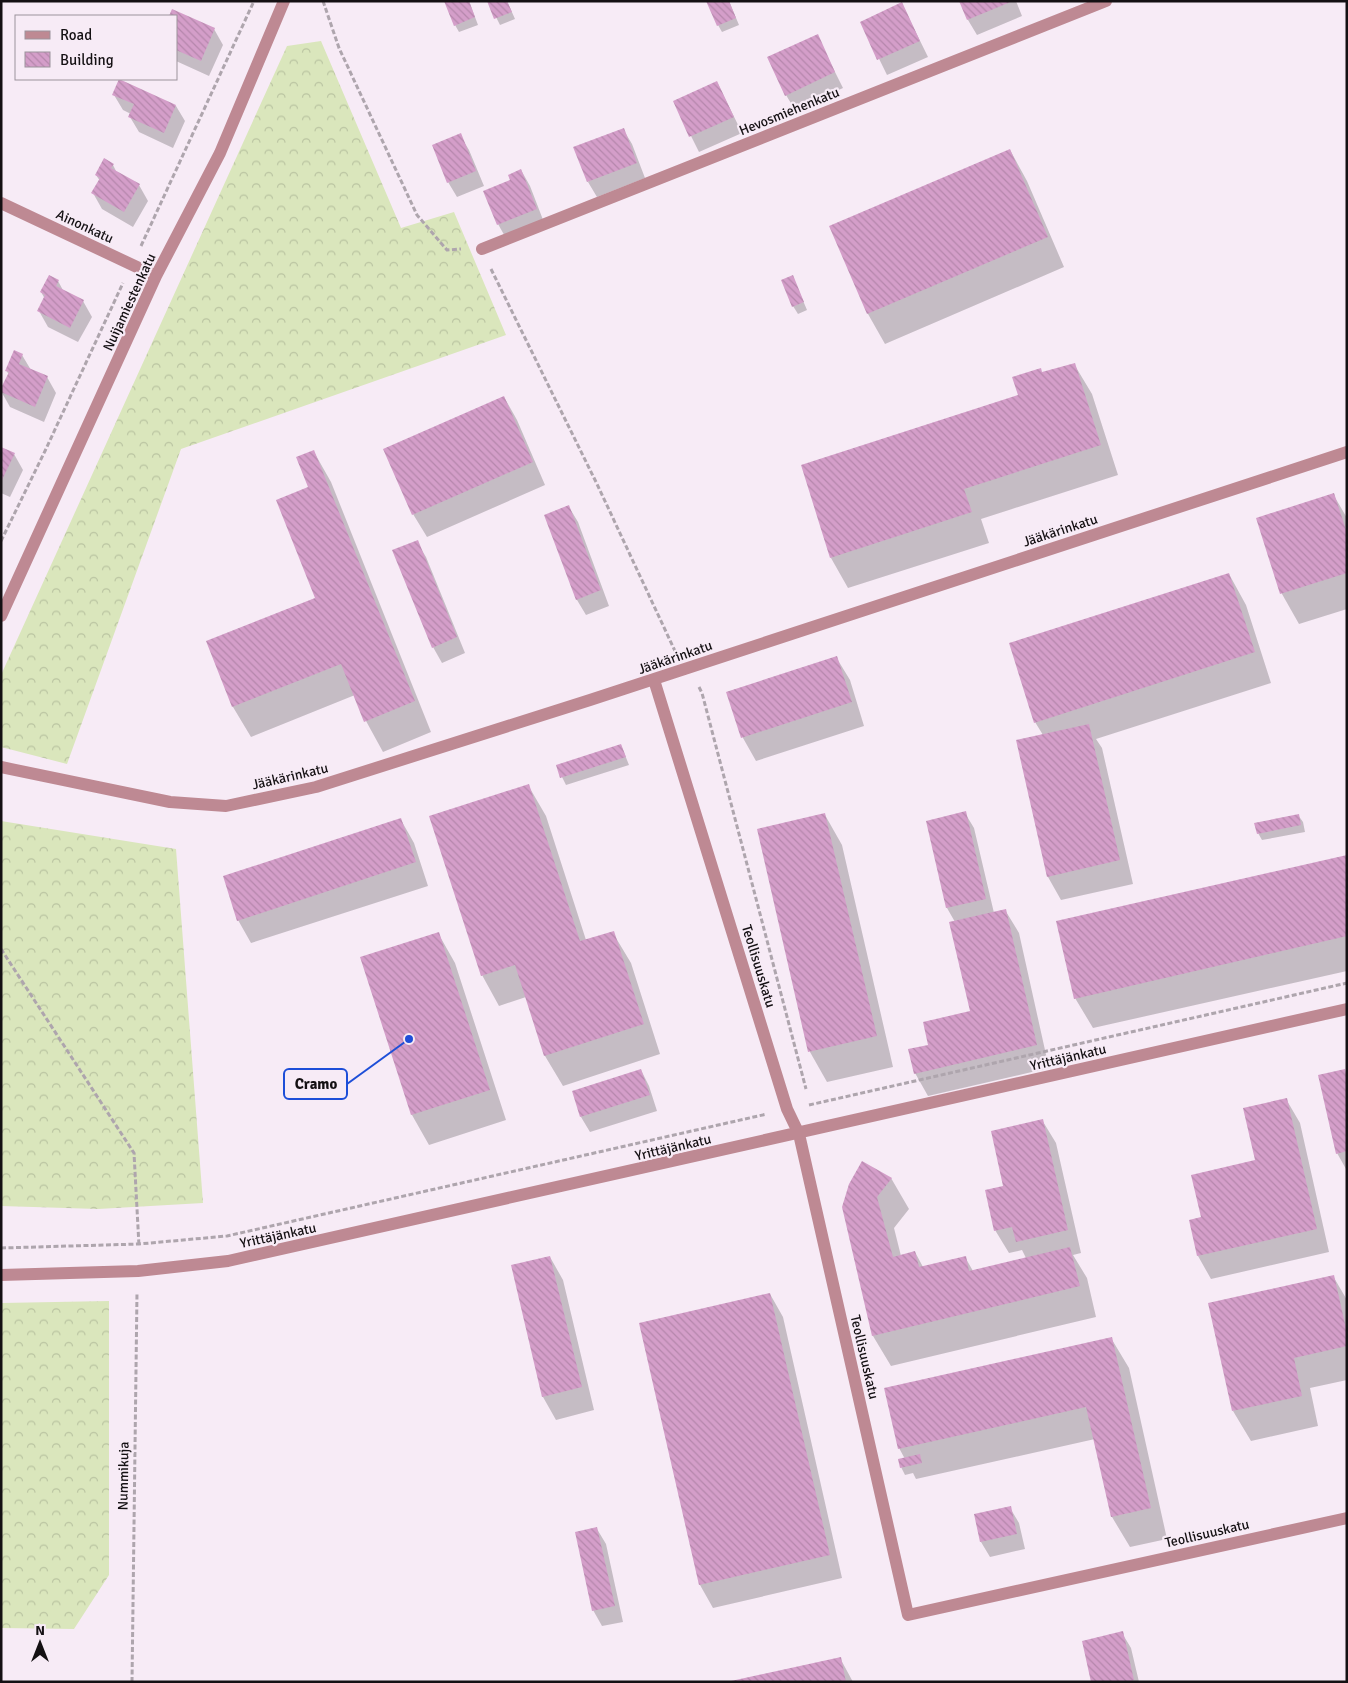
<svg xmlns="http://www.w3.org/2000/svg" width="1348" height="1683" viewBox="0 0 1348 1683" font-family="Signika,sans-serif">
	<defs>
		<pattern id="forest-crowns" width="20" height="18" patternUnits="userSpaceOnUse" patternTransform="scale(1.25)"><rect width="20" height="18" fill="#dae6bc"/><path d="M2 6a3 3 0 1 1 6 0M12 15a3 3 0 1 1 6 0" fill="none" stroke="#bac4a1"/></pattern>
		<pattern id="building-back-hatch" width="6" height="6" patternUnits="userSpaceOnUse" patternTransform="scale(1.25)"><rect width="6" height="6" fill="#d49ec9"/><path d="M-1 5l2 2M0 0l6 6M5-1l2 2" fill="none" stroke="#b587ac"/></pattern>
	</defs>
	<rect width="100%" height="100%" fill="#f7ebf6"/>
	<path fill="url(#forest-crowns)" d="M321,41L401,228L454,212L506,335L181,449L67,764L1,747V675L287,46Z
		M1,821L176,849L203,1203L98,1209L1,1206Z
		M109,1301V1575L74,1629L1,1628V1303Z"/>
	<path fill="#0003" d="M469,1L478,25L459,32L455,25Z
		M488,1H507L515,19L500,25Z
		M729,1L739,25L722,32L718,25Z
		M960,1H1016L1022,16L977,35L968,20Z
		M902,4L928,57L887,75L861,22Z
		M173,11L214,29L223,45L209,76L176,61V16H170Z
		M817,36L843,88L795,110L786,95Z
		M717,82L742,133L699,152L674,102Z
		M114,95L176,106L185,121L173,148L139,132L130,117L131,114L123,110Z
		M623,129L632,144L645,178L597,197L588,182Z
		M460,135L469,150L484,186L457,197L448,182Z
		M1010,150L1027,181L1064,267L885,344L868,314L831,227Z
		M113,165L117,173L139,185L148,201L133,227L102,209L93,193L100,181L96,175Z
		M521,170L530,186L545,225L507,240L498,224L512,181Z
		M793,277L807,310L798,314L793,306Z
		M58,281L64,292L83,301L92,317L78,342L48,327L39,311L45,299L41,292Z
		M22,355L31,370L47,377L56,393L44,422L10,407L1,391L9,375L6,370Z
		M1074,364L1092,394L1118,475L981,519L989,543L848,588L831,558L802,466L1019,396L1043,374Z
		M504,397L517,420L545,485L427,537L413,514Z
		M1,448L14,454L23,470L10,497L1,493Z
		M314,452L331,482L431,732L383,752L366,721L355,695L251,737L233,707L207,642L316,598L309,488Z
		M1333,494L1347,518V609L1299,624L1282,594L1257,519Z
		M569,507L578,522L609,606L586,615L577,600L545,516Z
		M417,542L426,557L465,653L442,663L433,647Z
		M1229,574L1246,605L1271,683L1096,739L1102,748L1133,884L1061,900L1048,877L1017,741L1043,735L1035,722Z
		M836,657L850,680L864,726L756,761L743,738L728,692Z
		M621,745L629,765L566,785L562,777Z
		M528,785L546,816L586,940L613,933L631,963L660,1054L563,1086L545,1056L526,997L499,1006L482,975Z
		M965,813L974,828L994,913L1005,910L1019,933L1049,1068L928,1096L915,1073L930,1046L971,1012L955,922L947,908L927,822Z
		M825,815L842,845L893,1067L827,1082L810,1052L758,830Z
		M1298,815L1303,822L1305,832L1262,840L1258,833Z
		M401,820L414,843L428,886L251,943L238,920Z
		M1347,856V971L1093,1028L1075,998Z
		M438,933L455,963L506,1120L429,1145L412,1115L361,958Z
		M641,1070L649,1086L657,1111L590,1132L581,1117L573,1092Z
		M1344,1071L1347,1075L1346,1169L1337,1153Z
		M1286,1099L1300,1123L1329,1252L1211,1279L1198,1256L1203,1218L1256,1161Z
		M1042,1120L1056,1143L1081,1253L1073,1255L1087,1278L1096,1317L891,1366L873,1336L843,1207L891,1178L909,1209L894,1228L901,1256L915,1252L923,1267L965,1257L973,1271L1026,1258L1022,1250L1009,1253L995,1230L1005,1187Z
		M550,1257L563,1280L594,1410L556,1420L543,1397Z
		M1333,1276L1347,1300V1380L1310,1388L1318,1426L1251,1441L1233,1411Z
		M770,1294L783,1317L842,1578L713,1608L700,1585Z
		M1111,1338L1129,1368L1167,1539L1130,1547L1112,1517L1095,1439L916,1479L913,1473L905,1475L901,1467L905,1459L899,1448Z
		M1010,1508L1019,1523L1025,1549L990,1557L981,1542L975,1515Z
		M597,1529L606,1544L623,1622L602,1626L593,1610Z
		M1122,1633L1131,1648L1139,1682H1093Z
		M840,1658L853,1682H733Z"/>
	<path fill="url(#building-back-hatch)" d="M444,1H469L475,17L454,26Z
		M487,1H507L512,12L494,19Z
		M706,1H729L736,18L717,26Z
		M959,1H1013L967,20Z
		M902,2L920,41L877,60L860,22Z
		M172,9L215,28L201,61L176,50V16H169Z
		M818,34L835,72L785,96L767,57Z
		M119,79L176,105L164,133L128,117L134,104L112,95Z
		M717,81L734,117L689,137L673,101Z
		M624,128L637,163L587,182L573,147Z
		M461,133L476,171L447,183L432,145Z
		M1010,149L1048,237L867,314L829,226Z
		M104,158L114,164L111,168L140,184L124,212L91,193L100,178L95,175Z
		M521,169L537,209L497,225L483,191L510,180L508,175Z
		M49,275L59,280L56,286L84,300L70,328L37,311L45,295L40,292Z
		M793,275L804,302L792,307L781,280Z
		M14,350L23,354L19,364L48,376L35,407L1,392V388L9,372L5,371Z
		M1075,363L1101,445L964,489L972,512L830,558L801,465L1018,395L1012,377L1041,368L1042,372Z
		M504,396L533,462L412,515L383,449Z
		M1,447L15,453L1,482Z
		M314,450L415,701L364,722L341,664L232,707L206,641L315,598L276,500L308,487L296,457Z
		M1334,493L1347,533V573L1280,594L1256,518Z
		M569,505L601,590L576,600L544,515Z
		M418,540L457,637L432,648L392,550Z
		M1229,573L1255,652L1034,723L1009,643Z
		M837,656L852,702L741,738L726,692Z
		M1089,724L1120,860L1047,877L1016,740Z
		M621,744L626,757L560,778L556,765Z
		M529,784L580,941L614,931L644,1024L544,1056L515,965L481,976L429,816Z
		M966,811L986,899L946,908L926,821Z
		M825,813L877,1036L808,1052L757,829Z
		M1299,814L1301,825L1257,834L1254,823Z
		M401,818L416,862L237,921L223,876Z
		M1347,855V936L1074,999L1056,921Z
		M1006,909L1037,1045L914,1074L908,1049L928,1045L923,1022L970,1011L949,922Z
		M439,932L490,1090L411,1115L360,957Z
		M641,1069L650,1095L580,1117L572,1091Z
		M1345,1069L1347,1078V1151L1336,1154L1318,1075Z
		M1287,1098L1317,1229L1197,1256L1189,1220L1201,1217L1191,1175L1255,1160L1243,1108Z
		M1043,1119L1068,1230L1016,1242L1012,1227L994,1231L985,1190L1003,1186L991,1131Z
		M862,1161L892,1178L877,1197L893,1257L915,1251L919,1267L966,1256L969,1271L1070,1247L1080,1286L872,1336L842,1207L849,1184Z
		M550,1256L582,1387L542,1397L511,1265Z
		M1334,1275L1347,1333V1346L1294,1358L1302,1396L1232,1411L1208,1303Z
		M770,1293L830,1555L699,1585L639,1323Z
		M1112,1337L1151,1508L1111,1517L1086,1407L898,1449L884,1388Z
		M920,1454L922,1463L900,1468L898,1459Z
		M1011,1506L1017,1534L980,1542L974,1514Z
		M597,1527L615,1606L592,1611L575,1532Z
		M1123,1631L1134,1680L1128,1682H1091L1082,1641Z
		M841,1657L846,1682H731V1681Z"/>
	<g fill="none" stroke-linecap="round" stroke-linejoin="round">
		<path stroke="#aea5ad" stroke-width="3" stroke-dasharray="5 2.5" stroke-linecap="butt" d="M323,1L339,48L417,215L447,250L461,249
			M141,246L254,1
			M491,269L597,484L675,651
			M1,541L45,451L123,283
			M699,687L702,693L806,1089
			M1,949L134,1153L139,1246
			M809,1105L1347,983
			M1,1248L139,1244L227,1236L767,1114
			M132,1682L137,1292"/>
		<path stroke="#be8993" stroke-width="12" d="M1,203L156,276
			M482,249L1106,1
			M1,616L156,276L220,153L284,1
			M654,680L787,1109L799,1134L908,1615L1347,1518
			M1,767L170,802L226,806L316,787L590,700L1347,452
			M1,1275L138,1271L228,1261L1347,1009"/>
	</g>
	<g text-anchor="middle" stroke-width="4.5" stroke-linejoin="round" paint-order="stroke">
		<g font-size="14" fill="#141013" stroke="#f7ebf6">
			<text transform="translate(789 111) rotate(-22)" y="5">Hevosmiehenkatu</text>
			<text transform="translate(85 226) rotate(25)" y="5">Ainonkatu</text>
			<text transform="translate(129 302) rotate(-65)" y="5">Nuijamiestenkatu</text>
			<text transform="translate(1060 530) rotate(-18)" y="5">Jääkärinkatu</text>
			<text transform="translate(675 657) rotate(-19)" y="5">Jääkärinkatu</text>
			<text transform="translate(290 776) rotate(-13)" y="5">Jääkärinkatu</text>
			<text transform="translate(759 966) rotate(73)" y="5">Teollisuuskatu</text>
			<text transform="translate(1068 1057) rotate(-13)" y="5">Yrittäjänkatu</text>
			<text transform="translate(673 1147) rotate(-13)" y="5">Yrittäjänkatu</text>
			<text transform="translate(278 1235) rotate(-12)" y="5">Yrittäjänkatu</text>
			<text transform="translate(865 1357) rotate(77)" y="5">Teollisuuskatu</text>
			<text transform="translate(123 1476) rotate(-89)" y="5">Nummikuja</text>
			<text transform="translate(1207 1533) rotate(-13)" y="5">Teollisuuskatu</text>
		</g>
	</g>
	<path fill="none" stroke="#1d4ed8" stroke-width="2" d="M409 1039L347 1084"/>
	<circle fill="#1d4ed8" stroke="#f7ebf6" stroke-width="2" cx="409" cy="1039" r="5"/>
	<rect fill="#f7ebf6" stroke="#1d4ed8" stroke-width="2" x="284" y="1069" width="63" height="30" rx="5"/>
	<g font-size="15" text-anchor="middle" font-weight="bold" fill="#141013">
		<text x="316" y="1089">Cramo</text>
	</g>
	<rect width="1348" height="1683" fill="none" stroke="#141013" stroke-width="5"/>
	<rect x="15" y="15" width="162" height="65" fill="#f7ebf6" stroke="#9c939b"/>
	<rect x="25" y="31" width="25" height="8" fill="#be8993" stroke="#9c939b"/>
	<text x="60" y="40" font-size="15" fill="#141013">Road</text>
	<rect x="25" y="52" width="25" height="15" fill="url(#building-back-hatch)" stroke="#9c939b"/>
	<text x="60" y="65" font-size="15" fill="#141013">Building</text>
	<g transform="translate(40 1643)" stroke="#f7ebf6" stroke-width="4" paint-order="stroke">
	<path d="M0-4L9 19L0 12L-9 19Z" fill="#141013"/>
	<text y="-8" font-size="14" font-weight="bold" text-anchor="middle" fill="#141013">N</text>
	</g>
</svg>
